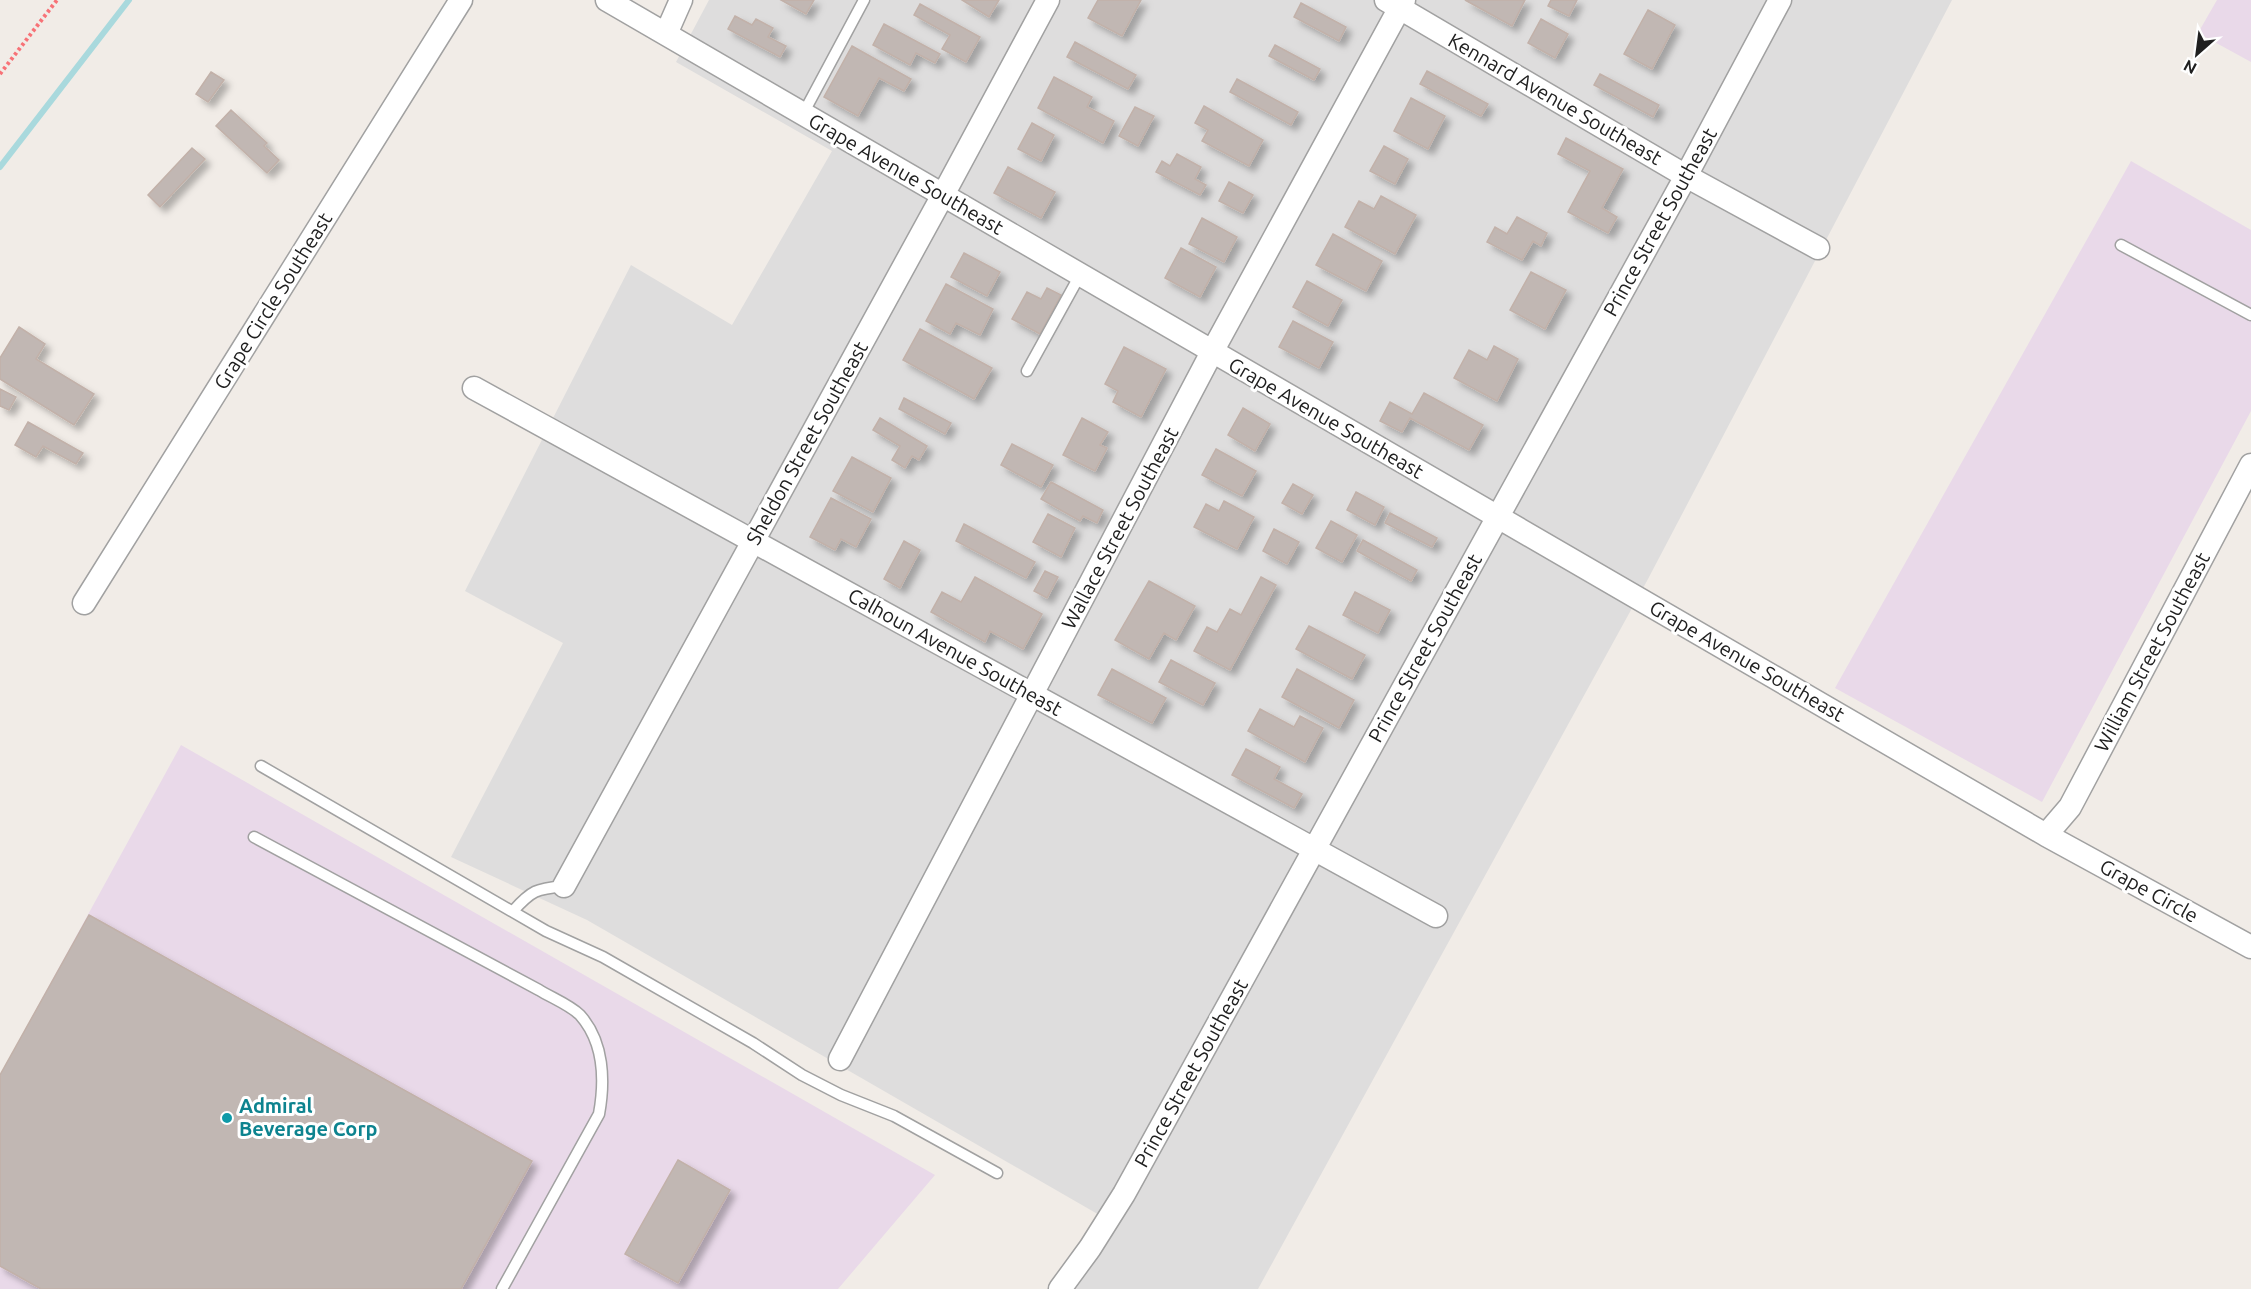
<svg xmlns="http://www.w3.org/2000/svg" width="2251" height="1289" viewBox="0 0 2251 1289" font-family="Ubuntu,sans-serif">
	<defs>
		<filter id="shadow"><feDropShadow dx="5.5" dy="5.5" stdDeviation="3" flood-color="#0004"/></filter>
	</defs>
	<rect width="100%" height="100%" fill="#f1ece7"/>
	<path fill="#dedddd" d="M709,0H1952L1648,579L1258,1289H1055L1108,1220L587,920L451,857L563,643L465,591L631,265L732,325L832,151L676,62Z"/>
	<path fill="#e9d9e9" d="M2217,0H2251V62L2198,33Z
		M2131,161L2251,230V411L2042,802L1835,688Z
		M181,745L935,1175L838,1289H0V1075Z"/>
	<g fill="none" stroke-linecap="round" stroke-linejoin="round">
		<path stroke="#a9d9dd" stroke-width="6" d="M0,167L129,0"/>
	</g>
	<path fill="#c1b7b3" stroke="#c2b1a9" stroke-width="1.5" filter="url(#shadow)" d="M781,0H814L806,14Z
		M962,0H999L989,17Z
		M1098,0H1141L1122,36L1088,18Z
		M1465,0H1525L1512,26Z
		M1551,0H1577L1569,16L1548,6Z
		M1301,3L1346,27L1339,41L1294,17Z
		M920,4L980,37L966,62L942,49L950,35L914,15Z
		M1648,10L1675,25L1652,69L1624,54Z
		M735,16L752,25L756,19L773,28L768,37L786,46L780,57L728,29Z
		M1541,19L1568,34L1555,58L1528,43Z
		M884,24L940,54L935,63L916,53L910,65L873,45Z
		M1075,42L1136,75L1128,89L1067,57Z
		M1275,45L1320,69L1314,80L1269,56Z
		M852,46L911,79L904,91L879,78L858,116L824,97Z
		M1427,71L1488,104L1481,116L1420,84Z
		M211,72L224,80L208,102L196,94Z
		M1600,74L1659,105L1653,117L1594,85Z
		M1054,77L1092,97L1087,107L1114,121L1103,143L1038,108Z
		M1237,79L1298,112L1291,125L1230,92Z
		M1411,98L1445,116L1428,149L1394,131Z
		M1204,106L1263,140L1249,166L1202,141L1208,130L1195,123Z
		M1135,107L1154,116L1138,146L1119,136Z
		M231,110L267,143L264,146L279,160L267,173L216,126Z
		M1032,123L1054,135L1041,161L1018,149Z
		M1566,138L1623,169L1602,208L1617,217L1608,233L1568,212L1590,171L1558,154Z
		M1384,146L1408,159L1395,184L1370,171Z
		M192,148L205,159L160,207L148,195Z
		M1177,154L1201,167L1195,179L1206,185L1200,195L1156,172L1162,161L1170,166Z
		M1008,167L1055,192L1041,218L994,193Z
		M1229,182L1253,195L1243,213L1219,201Z
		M1381,196L1416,215L1395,254L1345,227L1359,201L1374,209Z
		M1517,217L1547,233L1541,246L1533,241L1522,260L1487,242L1495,227L1507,234Z
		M1202,218L1237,237L1224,262L1189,244Z
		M1333,234L1382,261L1366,291L1316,265Z
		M1181,248L1216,267L1200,297L1165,278Z
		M964,253L1000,272L987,296L951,277Z
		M1531,272L1566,290L1545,329L1510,310Z
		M1307,281L1342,300L1328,326L1293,307Z
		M946,284L993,309L980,335L956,323L950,334L926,321Z
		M1047,288L1061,295L1040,334L1012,319L1027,292L1041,299Z
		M1293,321L1333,342L1319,368L1279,347Z
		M19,327L45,344L36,359L94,394L74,425L0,379V358Z
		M920,329L992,368L974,399L903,360Z
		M1494,346L1518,359L1497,401L1454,378L1469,350L1487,360Z
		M1124,347L1166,369L1141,417L1113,402L1118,391L1105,384Z
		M0,389L16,397L9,410L0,406Z
		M1424,393L1483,425L1469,450L1410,418L1402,432L1380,421L1390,402L1412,414Z
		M904,398L951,423L945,434L899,409Z
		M1243,408L1270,424L1255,451L1228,435Z
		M880,418L927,446L919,460L912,456L905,468L892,460L900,446L873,430Z
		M1082,418L1108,432L1100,445L1107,448L1095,471L1063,455Z
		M28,422L83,453L76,464L43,446L36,457L15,445Z
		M1012,444L1053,465L1041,487L1001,465Z
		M1216,449L1256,471L1242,496L1202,475Z
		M852,457L891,478L873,512L833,491Z
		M1051,482L1103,510L1097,523L1083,516L1080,521L1041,499Z
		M1293,484L1313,495L1302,514L1282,503Z
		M1356,492L1384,507L1375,525L1347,510Z
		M831,498L871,519L856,547L841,539L835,550L810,537Z
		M1224,501L1254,517L1237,549L1194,527L1206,504L1219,511Z
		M1390,513L1437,538L1432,547L1385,523Z
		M1048,514L1075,528L1061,557L1033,542Z
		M1331,521L1357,535L1342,562L1316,548Z
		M964,524L1035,562L1026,578L956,541Z
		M1274,529L1299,542L1287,564L1263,551Z
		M1363,540L1417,570L1411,581L1357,551Z
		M904,541L920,550L900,588L884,579Z
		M1045,571L1058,577L1047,598L1034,591Z
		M975,577L1042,614L1023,649L990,631L985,642L931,612L942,592L961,602Z
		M1261,577L1276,585L1230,670L1194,651L1207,627L1217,632L1230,609L1241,615Z
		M1149,581L1195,606L1176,640L1164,633L1149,659L1115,640Z
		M1355,592L1390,610L1378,633L1343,615Z
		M1309,626L1365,655L1352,679L1296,649Z
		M1171,660L1215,683L1203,705L1159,682Z
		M1112,669L1166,698L1152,723L1098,695Z
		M1297,669L1354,700L1339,728L1282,697Z
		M1260,709L1294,727L1300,716L1323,728L1305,762L1248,731Z
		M1246,749L1280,767L1274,779L1302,794L1294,808L1232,775Z
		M89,915L532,1161L461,1289H41L0,1266V1075Z
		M678,1160L730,1190L678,1283L625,1254Z"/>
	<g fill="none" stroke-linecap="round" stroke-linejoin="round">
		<g stroke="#a1a1a1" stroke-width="13">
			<path id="lane" d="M803,114L864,0
				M2121,245L2251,315
				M1027,371L1080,275
				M261,766L546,931L603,957L753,1043L802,1075L841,1095L894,1116L997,1173
				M254,837L539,990C552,998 570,1005 580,1015C604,1042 605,1081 599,1114L502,1289
				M513,911C532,890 536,889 564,886"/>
		</g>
		<g stroke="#a1a1a1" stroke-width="25">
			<path id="street" d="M607,0L2046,835L2251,947
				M1386,0L1686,176L1818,248
				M666,34L681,0
				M474,388L1436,916
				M84,603L461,0
				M2046,835L2070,807L2251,465
				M564,886L943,195L1048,0
				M840,1059L1212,352L1404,0
				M1060,1289L1090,1248L1124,1194L1686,176L1780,0"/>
		</g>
		<path stroke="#f77277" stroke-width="4" stroke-dasharray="3 3" stroke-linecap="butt" d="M0,74L57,0"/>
		<use href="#lane" stroke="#fff" stroke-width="10"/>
		<use href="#street" stroke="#fff" stroke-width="22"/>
	</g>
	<circle fill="#0f9aa8" stroke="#fff" stroke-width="2" cx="227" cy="1118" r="6"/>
	<g text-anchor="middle" stroke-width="6" stroke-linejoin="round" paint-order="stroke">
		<g font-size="20" fill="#202020" stroke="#fff">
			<text transform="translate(1555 99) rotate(30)" y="7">Kennard Avenue Southeast</text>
			<text transform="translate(906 174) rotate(30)" y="7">Grape Avenue Southeast</text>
			<text transform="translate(1660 222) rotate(-61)" y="7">Prince Street Southeast</text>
			<text transform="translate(273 301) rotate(-58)" y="7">Grape Circle Southeast</text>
			<text transform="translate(1326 418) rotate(30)" y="7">Grape Avenue Southeast</text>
			<text transform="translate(807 443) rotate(-61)" y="7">Sheldon Street Southeast</text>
			<text transform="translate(1120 528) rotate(-62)" y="7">Wallace Street Southeast</text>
			<text transform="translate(1425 648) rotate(-61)" y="7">Prince Street Southeast</text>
			<text transform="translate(955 652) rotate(29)" y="7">Calhoun Avenue Southeast</text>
			<text transform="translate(2152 652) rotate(-62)" y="7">William Street Southeast</text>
			<text transform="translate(1747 661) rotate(30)" y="7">Grape Avenue Southeast</text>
			<text transform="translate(2149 891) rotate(29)" y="7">Grape Circle</text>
			<text transform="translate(1191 1073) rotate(-61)" y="7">Prince Street Southeast</text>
		</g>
		<g font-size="20" font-weight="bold" fill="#0d838f" stroke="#fff" text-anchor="start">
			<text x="239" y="1113">Admiral<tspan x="239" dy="23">Beverage Corp</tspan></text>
		</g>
	</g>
	<g transform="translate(2197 54) rotate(208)" stroke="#ffffff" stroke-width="4.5" paint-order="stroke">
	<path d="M0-4.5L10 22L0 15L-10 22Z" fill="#202020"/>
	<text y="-9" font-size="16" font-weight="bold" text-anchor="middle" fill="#202020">N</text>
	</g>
</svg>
